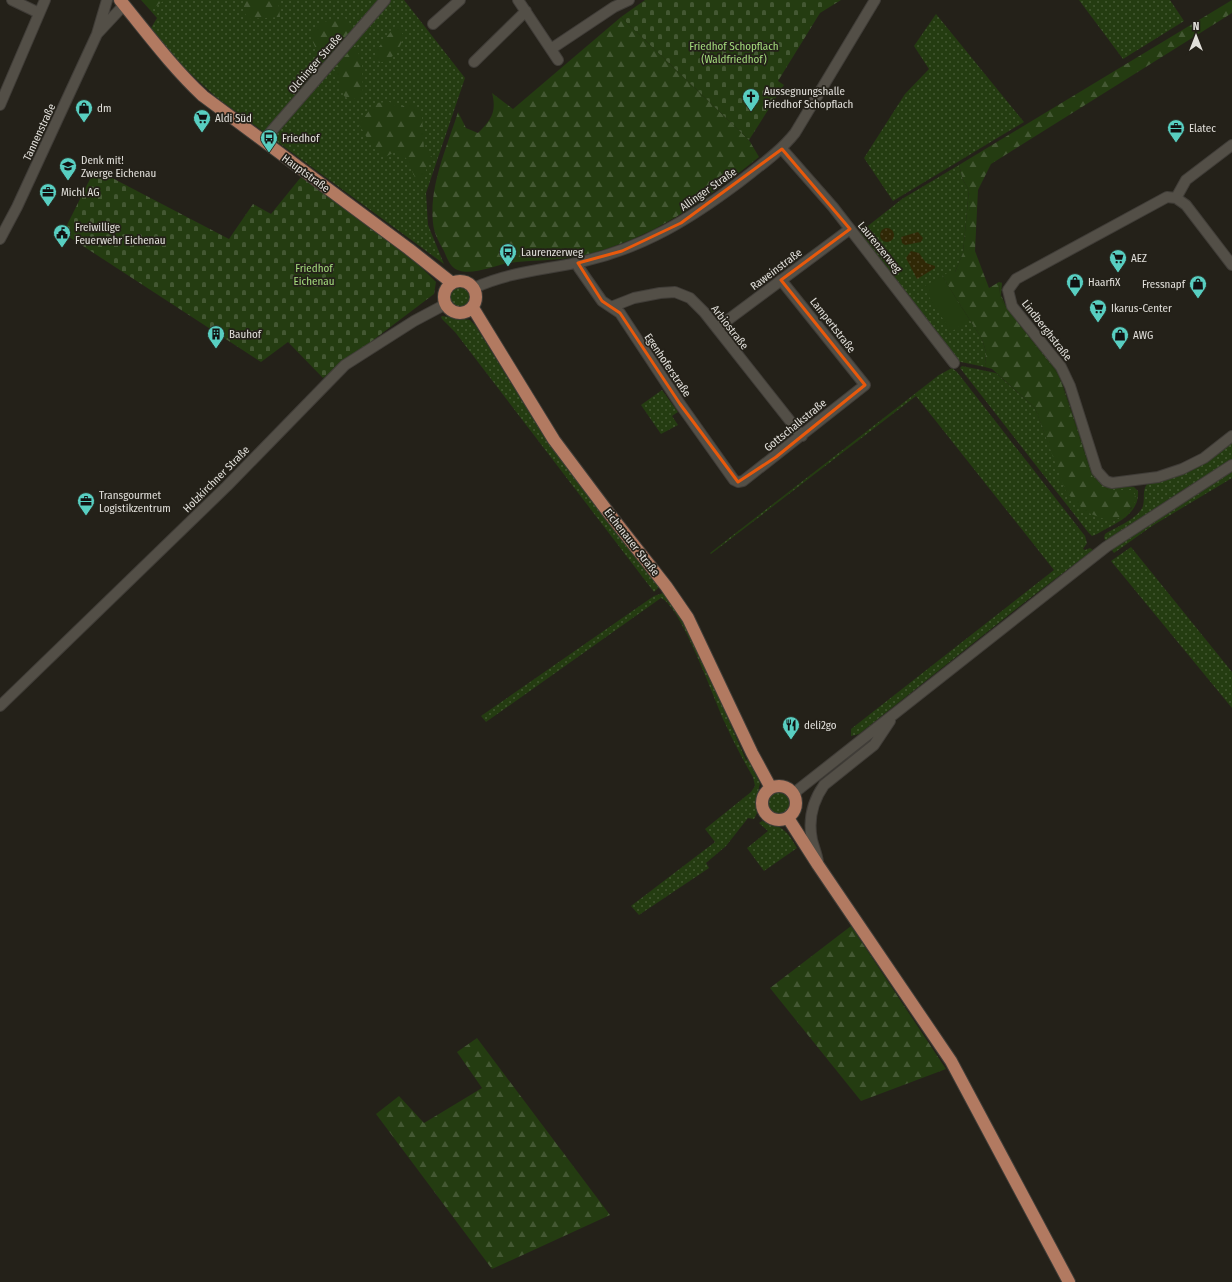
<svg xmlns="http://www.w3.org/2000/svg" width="1232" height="1282" viewBox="0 0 1232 1282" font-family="'Fira Sans Condensed',sans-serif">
	<defs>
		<pattern id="grass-dots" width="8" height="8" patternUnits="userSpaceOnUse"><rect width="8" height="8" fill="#243c11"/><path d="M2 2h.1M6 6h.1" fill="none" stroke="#445833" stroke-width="1.8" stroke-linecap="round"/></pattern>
		<pattern id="forest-firs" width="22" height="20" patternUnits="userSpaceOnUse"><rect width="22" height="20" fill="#243c11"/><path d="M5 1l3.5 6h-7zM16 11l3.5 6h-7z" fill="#445833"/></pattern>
		<pattern id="sand-dots" width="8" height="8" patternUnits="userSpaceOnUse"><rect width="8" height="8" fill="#302806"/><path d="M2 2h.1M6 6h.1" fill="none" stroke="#4e472a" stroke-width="1.8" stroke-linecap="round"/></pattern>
		<pattern id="cemetery-stones" width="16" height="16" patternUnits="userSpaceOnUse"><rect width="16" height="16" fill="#243c11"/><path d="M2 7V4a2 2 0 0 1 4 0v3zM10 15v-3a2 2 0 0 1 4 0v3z" fill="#445833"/></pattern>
	</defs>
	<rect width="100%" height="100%" fill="#242119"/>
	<path fill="url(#grass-dots)" d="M158,0H404L465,78L426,193L428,225L444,264L216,97L179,63L151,28L157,18L150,10Z
		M1079,0H1170L1184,21L1123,59Z
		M936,14L1024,122L893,201L864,158L905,94L929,69L914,46Z
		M959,165L963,180L969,190L963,253L955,272L942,276L982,339L986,352L985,367L956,361L887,267L859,233L902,199Z
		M999,282L1002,283L1001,295L1005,304L1059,374L1092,472C1106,492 1113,486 1134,487L1138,491C1140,515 1114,524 1097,534L1092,536L1088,532L960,368L962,366L996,373L1035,408L1051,450L1112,522L1132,508L1123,490H1108L1092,476L1059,376L1003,303L1000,294Z
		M447 297a13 13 0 1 1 26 0a13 13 0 1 1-26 0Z
		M442,316L470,320L475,325L540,430L660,586L654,592L455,332L442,319L441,317Z
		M952,368L957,372L1085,536L1087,543L1083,549L1085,550L1090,548L1093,550L1025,602L859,734L851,736V729L1054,570L916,396L711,554L710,553L939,375Z
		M662,390L678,412L672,416L678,425L661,434L641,405Z
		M1232,442V461L1181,491L1106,541L1104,538L1105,534C1116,527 1138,519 1143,506C1145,498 1142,491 1147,484L1186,473L1216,455Z
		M1232,471V478L1152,526L1114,553L1111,549Z
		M1131,547L1232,672V708L1111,561Z
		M663,593L667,595L691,634L746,760L748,759L760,783L757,797V813L754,819L748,818L726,846L706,863L709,868L639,915L631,906L715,842L705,829L751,792L755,786L753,777C743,760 733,741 725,723C714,699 681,606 661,598L486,722L481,716L654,596Z
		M766 803a13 13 0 1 1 26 0a13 13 0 1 1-26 0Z
		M762,821C782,826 787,830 797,848L764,871L747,848L768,831L759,823Z"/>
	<path fill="url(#forest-firs)" d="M141,0H165L150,10Z
		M247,0H278L280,17L249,19L243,11L245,1Z
		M1232,0V13L991,164L978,190L975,251L989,288L999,282L1000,294L1003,303L1059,376L1092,476L1108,490H1131C1146,503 1121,516 1112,522L1086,512L1066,492L1035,408L992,369L985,367L986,352L982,339L942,276L949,272H955L963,253L969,190L963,180L959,165Z
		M621,17L749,140L759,157C701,203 655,238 581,256C557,261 532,260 508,263C492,266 463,280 451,265C448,261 446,256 444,251C439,242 434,234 433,223C429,186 447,147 458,112L466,128L478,133C491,120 497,112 492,93L513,109Z
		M345,18L354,28L326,60L319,56L309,33L322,22Z
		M396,25L404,36C400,49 393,60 379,63L375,59V52Z
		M355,45L362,62L363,96L351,100L344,96L334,68Z
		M390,102L399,108L411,102L422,117L424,149L432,157L419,186L406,158L395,152L385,157L371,145L359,124L375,103Z
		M851,926L946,1069L861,1101L770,988Z
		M477,1038L610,1215L492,1269L376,1114L399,1096L424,1123L482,1088L457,1052Z"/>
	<path fill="url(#sand-dots)" d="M880 235a7 7 0 1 1 14 0a7 7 0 1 1-14 0Z
		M918,232L923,238L921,242L905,245L902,243L901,237Z
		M911,251L919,253L926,263L935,266V268L917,279L906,258Z"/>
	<path fill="url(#cemetery-stones)" d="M645,0H841L820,13L778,81L784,85L749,140L621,17Z
		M95,169L229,239L253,204L271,214L301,177L369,224L405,251L436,282L434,294L323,378L288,342L261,362L63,233Z"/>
	<path fill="#243c11" d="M942,276L969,320L951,332L923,287Z"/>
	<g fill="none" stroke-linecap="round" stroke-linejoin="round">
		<g stroke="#403d38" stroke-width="12">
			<path id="minor" d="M12,0L39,13
				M518,0L558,60
				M433,24L460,0
				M97,34L124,5
				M551,49L614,7L629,0
				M474,62L526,11
				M0,105L45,0
				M263,141L385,0
				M782,149L833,207L954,363
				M1176,198L1186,180L1232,145
				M0,239L17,207L97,34L107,0
				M578,263L579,268L602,301L620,313L680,404L734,480L738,482L743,481L865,385L781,280
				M1232,265L1186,205L1176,198L1167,197L1016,279L1008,290L1012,306L1061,367L1070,386L1097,471L1106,481L1112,483L1158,477L1182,469L1204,458L1232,436
				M474,288C511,271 546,270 585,261C644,247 690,219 738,183C758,167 779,153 795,133L875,0
				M611,307L634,298L660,293L675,292L690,298L704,312L802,436
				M717,328L850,229
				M0,706L227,486L345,365L414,321L446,304
				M794,793L1106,547L1232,465
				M818,862C817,854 814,848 812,840C808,820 812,802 824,785L874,745L890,721"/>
		</g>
		<g stroke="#403d38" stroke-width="14">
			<path id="major" d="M120,0C147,33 172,67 203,96L409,249L452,283
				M444 297a16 16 0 1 1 32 0a16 16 0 1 1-32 0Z
				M473,308L554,440L608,512L666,586L688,618L752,753L771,788
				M762 803a17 17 0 1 1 34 0a17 17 0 1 1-34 0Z
				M788,818L818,865L951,1061L1069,1282"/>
		</g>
		<use href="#minor" stroke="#534f47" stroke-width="10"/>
		<use href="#major" stroke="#b27a61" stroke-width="12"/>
	</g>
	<path fill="none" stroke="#e8590c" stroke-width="3" stroke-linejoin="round" d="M782,149L850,229L781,280L865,385L776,457L738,482L680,404L620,313L602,301L578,263L622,251L681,223Z"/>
	<defs>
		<g id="church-pin" transform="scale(0.9)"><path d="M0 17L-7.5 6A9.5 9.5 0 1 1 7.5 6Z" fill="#58cec1" stroke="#242119"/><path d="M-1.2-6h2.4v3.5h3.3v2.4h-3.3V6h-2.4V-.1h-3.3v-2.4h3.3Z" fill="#111"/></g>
		<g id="shop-pin" transform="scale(0.9)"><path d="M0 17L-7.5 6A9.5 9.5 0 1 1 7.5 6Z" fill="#58cec1" stroke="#242119"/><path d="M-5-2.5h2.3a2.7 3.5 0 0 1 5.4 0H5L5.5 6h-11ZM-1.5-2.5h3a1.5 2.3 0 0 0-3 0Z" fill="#111"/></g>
		<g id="supermarket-pin" transform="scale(0.9)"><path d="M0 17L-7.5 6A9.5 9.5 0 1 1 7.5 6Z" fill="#58cec1" stroke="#242119"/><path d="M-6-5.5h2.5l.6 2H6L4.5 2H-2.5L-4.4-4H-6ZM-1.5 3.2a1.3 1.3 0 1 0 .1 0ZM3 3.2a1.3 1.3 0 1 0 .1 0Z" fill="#111"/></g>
		<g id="office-pin" transform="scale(0.9)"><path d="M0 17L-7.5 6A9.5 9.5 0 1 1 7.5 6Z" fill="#58cec1" stroke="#242119"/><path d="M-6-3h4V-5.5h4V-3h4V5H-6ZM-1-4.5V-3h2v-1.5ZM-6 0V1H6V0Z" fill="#111"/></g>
		<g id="bus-pin" transform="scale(0.9)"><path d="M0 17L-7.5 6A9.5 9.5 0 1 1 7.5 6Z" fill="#58cec1" stroke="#242119"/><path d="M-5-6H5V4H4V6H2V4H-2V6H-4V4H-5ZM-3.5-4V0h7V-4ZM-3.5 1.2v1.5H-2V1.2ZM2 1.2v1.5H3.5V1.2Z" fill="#111"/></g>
		<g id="school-pin" transform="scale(0.9)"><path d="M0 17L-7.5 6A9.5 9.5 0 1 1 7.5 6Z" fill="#58cec1" stroke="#242119"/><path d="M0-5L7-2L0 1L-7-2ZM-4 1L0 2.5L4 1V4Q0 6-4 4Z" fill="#111"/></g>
		<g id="civic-pin" transform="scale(0.9)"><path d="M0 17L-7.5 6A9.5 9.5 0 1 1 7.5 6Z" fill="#58cec1" stroke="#242119"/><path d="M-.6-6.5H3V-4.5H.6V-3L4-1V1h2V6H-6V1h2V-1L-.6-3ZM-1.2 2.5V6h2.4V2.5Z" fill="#111"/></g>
		<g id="building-pin" transform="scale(0.9)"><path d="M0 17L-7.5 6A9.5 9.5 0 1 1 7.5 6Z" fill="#58cec1" stroke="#242119"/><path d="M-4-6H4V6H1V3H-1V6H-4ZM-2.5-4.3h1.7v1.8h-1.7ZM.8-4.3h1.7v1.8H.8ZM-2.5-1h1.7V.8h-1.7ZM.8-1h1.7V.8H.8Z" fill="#111"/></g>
		<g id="restaurant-pin" transform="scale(0.9)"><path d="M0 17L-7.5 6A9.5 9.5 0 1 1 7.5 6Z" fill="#58cec1" stroke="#242119"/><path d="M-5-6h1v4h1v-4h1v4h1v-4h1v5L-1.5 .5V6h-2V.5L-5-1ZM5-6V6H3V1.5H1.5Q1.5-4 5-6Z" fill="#111"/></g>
	</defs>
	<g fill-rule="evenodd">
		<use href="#church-pin" x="751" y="97"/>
		<use href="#shop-pin" x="84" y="108"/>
		<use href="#supermarket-pin" x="202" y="118"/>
		<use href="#office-pin" x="1176" y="128"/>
		<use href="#bus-pin" x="269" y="138"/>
		<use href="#school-pin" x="68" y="166"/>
		<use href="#office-pin" x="48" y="192"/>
		<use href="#civic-pin" x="62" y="233"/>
		<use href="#bus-pin" x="508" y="252"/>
		<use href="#supermarket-pin" x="1118" y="258"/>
		<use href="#shop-pin" x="1075" y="282"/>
		<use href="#shop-pin" x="1198" y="284"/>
		<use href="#supermarket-pin" x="1098" y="308"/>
		<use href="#building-pin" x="216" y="334"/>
		<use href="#shop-pin" x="1120" y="335"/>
		<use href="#office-pin" x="86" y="501"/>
		<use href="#restaurant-pin" x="791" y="725"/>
	</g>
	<g text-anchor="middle" stroke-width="3.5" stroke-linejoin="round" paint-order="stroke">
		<g font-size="11" fill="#a4db7d" stroke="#242119">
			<text x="734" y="50">Friedhof Schopflach<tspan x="734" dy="13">(Waldfriedhof)</tspan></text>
			<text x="314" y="272">Friedhof<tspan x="314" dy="13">Eichenau</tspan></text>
		</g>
		<g font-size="11" fill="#e1dfda" stroke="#242119">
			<text transform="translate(315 63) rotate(-49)" y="4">Olchinger Straße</text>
			<text transform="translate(39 132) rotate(-65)" y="4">Tannenstraße</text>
			<text transform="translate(306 173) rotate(36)" y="4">Hauptstraße</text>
			<text transform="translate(708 189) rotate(-35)" y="4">Allinger Straße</text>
			<text transform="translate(880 247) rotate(51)" y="4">Laurenzerweg</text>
			<text transform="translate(776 269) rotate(-37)" y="4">Raweinstraße</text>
			<text transform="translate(833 325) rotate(52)" y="4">Lampertstraße</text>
			<text transform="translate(730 327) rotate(52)" y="4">Arbiostraße</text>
			<text transform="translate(1047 330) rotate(52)" y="4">Lindberghstraße</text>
			<text transform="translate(668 365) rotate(56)" y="4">Egenhoferstraße</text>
			<text transform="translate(795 425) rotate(-39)" y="4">Gottschalkstraße</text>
			<text transform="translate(216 479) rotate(-45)" y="4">Holzkirchner Straße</text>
			<text transform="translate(632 542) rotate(52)" y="4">Eichenauer Straße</text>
		</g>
		<g font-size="11" fill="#e1dfda" stroke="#242119" text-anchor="start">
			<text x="764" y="95">Aussegnungshalle<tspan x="764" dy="13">Friedhof Schopflach</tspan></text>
			<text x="97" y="112">dm</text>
			<text x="215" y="122">Aldi Süd</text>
			<text x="1189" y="132">Elatec</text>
			<text x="282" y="142">Friedhof</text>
			<text x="81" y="164">Denk mit!<tspan x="81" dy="13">Zwerge Eichenau</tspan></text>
			<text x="61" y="196">Michl AG</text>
			<text x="75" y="231">Freiwillige<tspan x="75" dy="13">Feuerwehr Eichenau</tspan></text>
			<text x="521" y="256">Laurenzerweg</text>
			<text x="1131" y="262">AEZ</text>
			<text x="1088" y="286">HaarfiX</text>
			<text x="1185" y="288" text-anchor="end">Fressnapf</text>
			<text x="1111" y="312">Ikarus-Center</text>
			<text x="229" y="338">Bauhof</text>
			<text x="1133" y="339">AWG</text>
			<text x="99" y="499">Transgourmet<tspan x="99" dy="13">Logistikzentrum</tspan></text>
			<text x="804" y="729">deli2go</text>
		</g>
	</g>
	<g transform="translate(1196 36)" stroke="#242119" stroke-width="3" paint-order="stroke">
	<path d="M0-3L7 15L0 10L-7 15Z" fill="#e1dfda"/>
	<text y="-6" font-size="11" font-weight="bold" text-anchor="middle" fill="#e1dfda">N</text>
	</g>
</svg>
